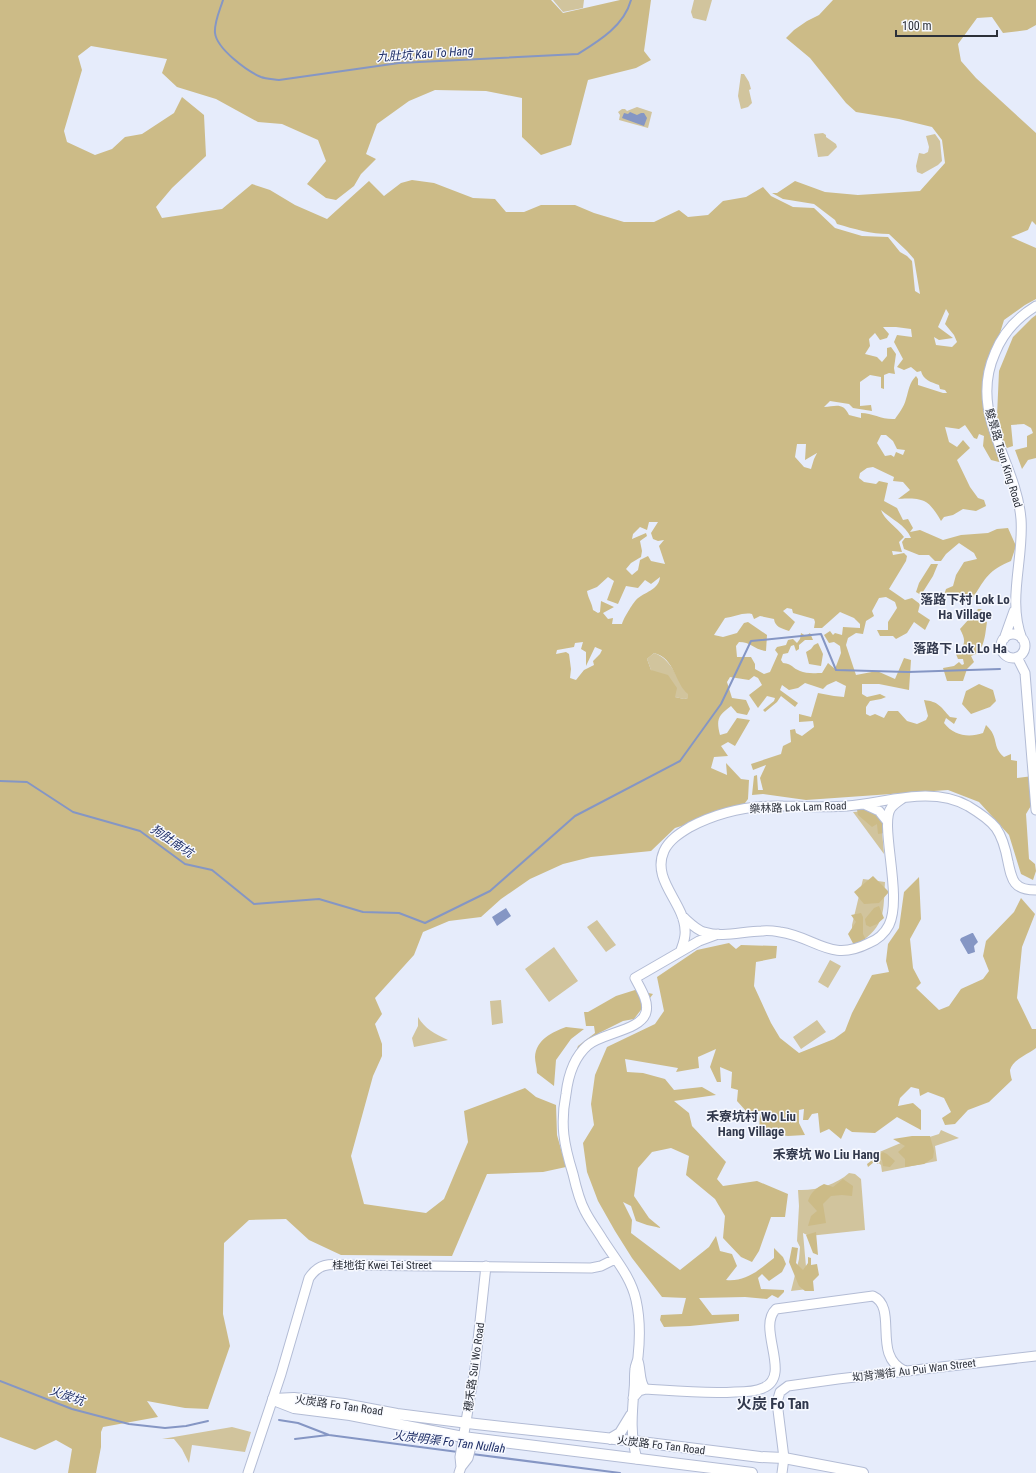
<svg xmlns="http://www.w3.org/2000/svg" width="1036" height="1473" viewBox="0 0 1036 1473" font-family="'Roboto Condensed','Noto Sans TC',sans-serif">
	<rect width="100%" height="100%" fill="#e6ecfb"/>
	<path fill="#d1c49d" d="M553,0H584L583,8L563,12Z
		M694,0H712L706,21L693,18L691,12Z
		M741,74H744L749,82L751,89L749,90L752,103L748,107L741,109L738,96Z
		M637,107L652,112L648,128L619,120L620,115L618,112L622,109H625L627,111Z
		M823,133L826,135V137L836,144L837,147L828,156L818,157L814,134Z
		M935,134L940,141L942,161L938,165L922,174L917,172L916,166L919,153L924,154L928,152L929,147L926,136Z
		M654,653C666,657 672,667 678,678C682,684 682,689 689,694L688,698L684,699L675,697L651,670L647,659Z
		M867,811L881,819L884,854L853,812Z
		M863,879L885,882C883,913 886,925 858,944L852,939V925Z
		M597,920L616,945L606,952L587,927Z
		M554,947L578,981L549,1002L525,969Z
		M830,960L841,966L828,988L818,982Z
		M501,1000L503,1023L492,1025L490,1001Z
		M418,1017C425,1029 435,1034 448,1040L414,1047L412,1038L418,1026Z
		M817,1020L826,1032L801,1049L793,1037Z
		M941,1130L959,1138L935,1146L937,1161L882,1172L881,1165L875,1160L877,1153L915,1137L917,1141L939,1134Z
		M849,1173L855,1174L861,1179L865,1230L809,1236L803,1233L808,1289L791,1291L799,1259L800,1247L797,1241L799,1206L798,1190C815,1191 836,1185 849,1173Z
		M232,1427L251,1432L245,1452L192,1445L189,1463L182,1449L174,1439H162Z"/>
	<path fill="#ccbb87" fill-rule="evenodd" d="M0,0H551L563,13L620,0H651L644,51L651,60L636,68L588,80L571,145L541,155L522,137V98L486,91L435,90L409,101L377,124L366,154L376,159L361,174L354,186L336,200L326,198L307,184L326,161L318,140L282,124L258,122L216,99L177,87L162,73L167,59L91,46L78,56L82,70L64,131L67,142L95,155L112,149L125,137L142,134L174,113L182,97L204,115L206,156L172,188L156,207L162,218L222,209L252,184L270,190L295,205L327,219L369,181L384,196L401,183L412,180L434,183L473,198L495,199L506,212H524L541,205H575L594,213L624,222H654L679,210L688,217L708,215L723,201L746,197L763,187L771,196L793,207L814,208L835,228L862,236L888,237L900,252L907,256L912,261L915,291L920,294L914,259L907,251L889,234C871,234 854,229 837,224L835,220L814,204L783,199L772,193H777L795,181L825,192L858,195L920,191L945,163L942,140L932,127L899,119L856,112L846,103L810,58L786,38L794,30L807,21L819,15L833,0H1036V25L1027,30L1003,33L992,17L977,18L958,44L961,61L976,78L1036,133V225L1032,221L1028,230L1011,237L1036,248V299L1025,305L1004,320L992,359L988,360L989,369L984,387L1001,458L999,462L991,460L983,446L984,436L979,434L977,439L974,438L965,425L959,429L945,427L949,442L957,447L963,440L970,448L957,460L970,487L978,498L984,500L986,506L976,511L963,509L953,515L944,517L941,521C937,514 931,504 924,501C919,498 904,498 898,499L910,490L903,482L893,481L894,477L873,467L867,468L860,473L859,478L864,482L876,484L879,481L888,483L884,501L897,508L903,520L908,519L913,528L910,532L920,530L943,540L961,535L988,533L997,529L1008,528L1016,546L1011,561C988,571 986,577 973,598L967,599L944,595L946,589L953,586L956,575L964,562L977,559L974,553L959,543L946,554L941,561H935L929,555H919L904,549L902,542L905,538H911C906,525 891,519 881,510C884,520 897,527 904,537L899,542L902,552L892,551L893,555L904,553L907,556L906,561L889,589L905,600L912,598L920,604L918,612L930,620L925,630L914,622L907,633L896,639L893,636H880L877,630H888V622L897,608L895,602L886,597L879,598L872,611L874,616L866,621L863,634L856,633L848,638L846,645L856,675L877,671L895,679L904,658L911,660L909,690L879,684H862V694L867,697L880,694L886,697L881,699L870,701L866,707V714L870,716L875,714L884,718L888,711H898L907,721L917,724L926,720L928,716L924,700C939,702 940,706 950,717L957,718L954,724L946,718L944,723C954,736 969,738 983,733L986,725C1000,738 991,746 1004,757L1011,754V760L1017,761V778L1033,776L1035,799L1026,814L1029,859L1035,864L1036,871L1033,880L1021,874L1009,835L979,802L948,790L806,800L763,794L752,795L754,776L757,775L758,790H763L760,778L766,765L753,770L751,764L781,754L783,746L791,742L790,730L795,729L796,733L802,736L814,727L813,721L799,722V714L811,717L818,693L834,696L844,697L846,686L836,681L827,685L823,689L805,683L798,688L789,690L782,685L780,690L798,703L795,707L781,696L777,702L765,712L763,710L774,701L775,698L767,696L758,708L749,695L762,685L758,678L754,676L749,680L730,677L727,682L732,698L746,700L750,709L747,715L737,713L731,706C718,716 716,719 720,735L727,733L737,718L750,720L735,746L728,742L721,746L728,756L714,757L711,768L727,775L726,763L741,779L749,780L748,799L742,807L675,828L651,851L591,857L563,864L530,879L501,899L481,917L449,921L423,932L414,955L375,998L382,1014L375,1024L382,1044V1056L373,1076L351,1156L364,1204L426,1213L444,1199L468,1142L464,1111L525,1088L536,1097L556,1105L557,1135L566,1167L543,1172L487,1174L452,1256L341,1255L309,1240L286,1219L249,1220L224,1243L223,1314L230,1346L208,1409L185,1408L147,1401L158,1417L103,1427L101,1432V1447L96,1473H68L72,1449L56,1440L35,1450L0,1437ZM946,309L949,314L945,324L954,335L957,342L952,347L936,345L934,337L939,340L953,338L938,327ZM883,327H896L911,329L912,337L897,335L894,342L903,359L897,367L904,370L911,367L917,372L921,371C923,380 931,382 939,385L940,389L945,390L947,393H943L918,385V379L916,376C909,383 909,390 906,399C904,407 899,413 895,419C882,420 873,413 861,413V418L849,415C843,402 836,406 824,407L830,401L849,404L853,408L872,411L871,405L860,406V382L870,375L881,377V388L884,389V375L889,373L895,374L894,368L896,354L891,347L887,348V356L882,362L877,357L865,354L870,346L869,339L875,333L880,340L887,338L889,334ZM881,435H886L893,441L897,449L905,450L903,455L896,452L894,457L891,455L885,456L877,443ZM797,444H806L805,460L817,453L814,459L811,469L804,467L795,457ZM649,522H658L651,533L653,539L658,541L664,540L659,546L665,564L651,561L648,556L640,560L638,570L632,575L626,569L631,563L641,557L642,551L640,541L647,536L646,533L632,539L633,534L640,527L647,530ZM608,577L614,581L607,600L618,604L626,586L638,588L645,580L651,584L660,577C659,590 644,592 636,600C633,603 623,619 622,624H612L613,618L608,619L603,613L614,607L601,601L600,612L598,613L593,610C592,603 588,598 587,591L597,587ZM787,608L792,609L793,613L814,619L815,622L814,628H822L840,612L854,618L860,624V628L843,627L842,635L835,633L833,635L830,631L824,635L829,643L834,642L840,646L841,653L835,669L828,663L822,673C816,673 806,674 800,671C792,668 793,664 783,663L781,660L783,654L788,653L791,646L794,645L796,651L799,649V645L805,640H813L810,633L806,636L801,633L800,639L797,643L793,639L788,640L786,645L777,647L775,650L778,654L770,672L764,674L755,669V664L751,657H737L736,646L739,642C751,642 755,650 766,651L767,635L748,622L744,623L737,633L723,637L714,635L725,618C734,617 743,612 752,614L754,619L760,616L774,619C775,627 781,628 789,631L795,622L783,611ZM583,642L581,649L586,652V666L595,647L602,650L600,654L593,661L594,665L584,670L576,680L570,678L571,669L569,654L566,652L556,654L557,650L574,647L575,643ZM654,653C675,658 675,684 688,694V698L684,699L675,697L677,688L668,675L651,670L647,659Z
		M1036,315V458L1028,460L1022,469L1015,450L1027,447V436L1033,433L1031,428L1024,424L1011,425L1013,446L1007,448L1000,436L997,416L999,371L1013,337L1032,318Z
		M931,564H938L933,576L921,595L916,592L919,583Z
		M978,609H982L979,612L982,613L979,620L987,622C985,634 985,652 971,656L974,662L967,669L963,681H947L943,668L954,666L959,662L962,665L964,664L963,659H958L956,654C966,645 966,640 960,629Z
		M818,643L823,654L821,666L809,664L806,652L811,649L814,645Z
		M979,684L993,690L996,701L990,707L971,714L962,704L966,691Z
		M866,808L883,810L880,820L893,822C890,831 887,833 878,834L877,824L872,827L858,815L857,810Z
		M873,876L889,892L879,903L864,904L854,892Z
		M919,877L921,919L910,939L913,968L921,983L916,988L939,1010L949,1006L961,989L983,979L989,971L983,956L986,941L1014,912L1021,898L1035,914L1022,947L1017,998L1032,1029H1036V1048C1029,1054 1013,1059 1010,1070C1010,1072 1011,1077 1012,1080L989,1102L968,1110L955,1124L945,1125L942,1118L951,1112L944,1098L928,1092L920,1096L919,1089L911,1087L900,1098L898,1106L913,1103L921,1110V1130L897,1117L875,1133L852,1132L846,1128L841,1139L829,1129L820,1133L818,1113L812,1114L808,1120H803L804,1109L799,1110V1123L805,1135L788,1136L759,1133L760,1111H746L737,1101L738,1090L731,1088L732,1072L720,1067L721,1082H717L710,1067L716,1049L698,1057L699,1068L676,1072L678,1068L625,1059L627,1072L643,1073L665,1079L674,1090L702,1087L716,1095L674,1101L689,1113L692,1126L726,1162L717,1179L723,1186L757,1181L788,1194L785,1217H771L759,1251L752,1262L741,1257L723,1238L725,1216L715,1199L686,1175L689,1156L671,1148L652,1152L638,1168L634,1196L649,1218L661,1228L647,1225L636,1221L631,1206L623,1202L632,1220L631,1233L680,1270L709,1247L716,1236L720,1251L732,1254L737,1266L726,1280C746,1282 759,1270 774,1258V1248L783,1257L786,1264L782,1272L769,1281L762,1274L758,1278L761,1289L784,1290V1292L778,1298L772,1295L767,1299L745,1297L699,1298L712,1315L739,1314V1321L690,1326L664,1327L660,1320L661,1315L682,1314L686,1298L662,1297L632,1258L615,1231L598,1201L587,1172L583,1143L594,1125L591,1104L595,1075L607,1047L655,1024L664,1011L657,977L697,950L729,943L736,949L741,945L777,946L776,958L756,962L754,986L771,1023L780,1038L799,1053L834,1039L845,1031L852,1013L872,975L889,972L886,961L888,944L899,928L904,892Z
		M879,906L884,918L877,924L870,927L866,925L865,919L874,908Z
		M861,913L863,917V934L867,942L855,947L848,934L856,922L851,915Z
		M635,990L653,994L634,1019L623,1021L599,1033L574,1057L578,1046L595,1033L594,1026H586L584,1012H588L616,996Z
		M566,1027L584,1029L571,1039L556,1060L554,1086L537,1073C537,1068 535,1062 535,1057C536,1040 552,1032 566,1027Z
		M912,1136H930L934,1151L933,1158L924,1164L905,1167V1159L898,1152L905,1146L893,1139Z
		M883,1152L887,1154L895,1161L890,1167L883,1166L882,1160L880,1159L878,1164L874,1162L868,1167L867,1164Z
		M843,1179L853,1186L852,1196L842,1195L831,1196L823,1204L826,1223L808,1226L811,1216L817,1211L808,1201C811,1192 816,1188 824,1184L833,1187Z
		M816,1232L818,1255L813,1253L806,1235Z
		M792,1247L798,1248L796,1263L803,1270L808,1263V1257L811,1258V1265L817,1264L819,1275L813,1281L814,1291H805L799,1286L789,1262Z"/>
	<path fill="#8596c4" d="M630,112L637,115L641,113H644L647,118L644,126L622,118L624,113L628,114Z
		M506,908L511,916L497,926L492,917Z
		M972,933H973L978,942L974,946L975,952L969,954H968L960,940L961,938Z"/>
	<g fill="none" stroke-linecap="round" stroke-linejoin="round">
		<path stroke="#8596c4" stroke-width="2" d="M223,0C220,10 214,22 215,33C217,49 247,71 261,77C266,79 273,79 279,80L399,63L578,54C599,41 624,26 631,0
			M0,781L27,782L73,812L140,831L185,864L212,870L254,904L319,899L363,912L399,913L425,923L490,891L575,816L680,761L721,704L751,641L821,634L836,670L908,672L1000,669
			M0,1381L72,1409L129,1424L165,1428L186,1426L208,1421
			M279,1420L298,1423L329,1435L458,1452
			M295,1439L328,1435
			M472,1454L620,1473"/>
		<g stroke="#b3bcd5" stroke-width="11">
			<path id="tertiary" d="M1001 646a12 12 0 1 1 24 0a12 12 0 1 1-24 0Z
				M1004,639L1014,611
				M1022,639C1007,600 1024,559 1021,519C1016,460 968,414 995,353C1003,333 1018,317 1036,306
				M1017,657L1025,673L1036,810
				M866,805L879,811L887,821
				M682,916C689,922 696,930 704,932C723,938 743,931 762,931C767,930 774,931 780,932C816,937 830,963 869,943C877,940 885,933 889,925C903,896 879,824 891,808C894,804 899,801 903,798
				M681,950C683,944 686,937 685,930C684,902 651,880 664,851C669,840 680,833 690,827C719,812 751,805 783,806C805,806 826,808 847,806C886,803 931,785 968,806C978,812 989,819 996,828C1003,838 1006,851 1008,862C1012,881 1014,890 1036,890
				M638,1361C641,1369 639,1384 646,1389
				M633,1398L639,1391L646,1389C676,1391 706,1394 735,1392C744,1392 755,1392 763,1388C793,1376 756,1328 776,1309L873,1296C899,1308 871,1356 905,1371
				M637,1459C630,1435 632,1414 634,1390C635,1383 634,1376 635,1369C635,1365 638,1361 638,1357C640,1339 640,1318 636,1300C631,1277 615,1259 603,1240C597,1230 590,1221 585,1211C579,1200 576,1187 573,1174C564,1145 560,1125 566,1094C568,1077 574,1057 588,1045C602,1033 642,1030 646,1012C649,1001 640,988 635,978L699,941L718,934
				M461,1467L468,1458L473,1439
				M248,1473L281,1374L309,1278C319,1263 329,1264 345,1265L591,1268L601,1266L615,1259
				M459,1473L461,1467L460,1457L475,1368L486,1266
				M782,1473L784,1458L777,1402L780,1392L788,1386L838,1379L1036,1356"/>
		</g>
		<g stroke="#b3bcd5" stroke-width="12">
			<path id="secondary" d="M273,1399L294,1398L344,1404L397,1414L476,1424L633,1441L760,1457L784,1458L863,1473
				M276,1401L294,1408L350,1415L463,1437L752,1473
				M610,1439L620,1433L631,1415"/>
		</g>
		<use href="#tertiary" stroke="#fff" stroke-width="9"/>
		<use href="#secondary" stroke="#fff" stroke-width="10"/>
	</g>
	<g text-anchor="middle" stroke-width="3" stroke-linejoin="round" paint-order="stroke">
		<g font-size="11" fill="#2c3039" stroke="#f7f9ff">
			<text transform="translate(1004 458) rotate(73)" y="4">駿景路 Tsun King Road</text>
			<text transform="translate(798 807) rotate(-2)" y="4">樂林路 Lok Lam Road</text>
			<text x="382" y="1269">桂地街 Kwei Tei Street</text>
			<text transform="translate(474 1367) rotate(-82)" y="4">穗禾路 Sui Wo Road</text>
			<text transform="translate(914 1370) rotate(-7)" y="4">㘭背灣街 Au Pui Wan Street</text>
			<text transform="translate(339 1405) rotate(8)" y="4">火炭路 Fo Tan Road</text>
			<text transform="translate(661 1445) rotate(7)" y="4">火炭路 Fo Tan Road</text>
		</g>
		<g font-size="12" font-style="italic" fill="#1e2e67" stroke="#f7f9ff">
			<text transform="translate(425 54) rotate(-4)" y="4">九肚坑 Kau To Hang</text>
			<text transform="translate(172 841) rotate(34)" y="4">狗肚南坑</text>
			<text transform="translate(67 1396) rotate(19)" y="4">火炭坑</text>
			<text transform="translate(449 1442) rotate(7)" y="4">火炭明渠 Fo Tan Nullah</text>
		</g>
		<g font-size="13" font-weight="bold" fill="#32394d" stroke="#f7f9ff">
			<text x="965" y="604">落路下村 Lok Lo<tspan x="965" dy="15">Ha Village</tspan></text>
			<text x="960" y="653">落路下 Lok Lo Ha</text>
			<text x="751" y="1121">禾寮坑村 Wo Liu<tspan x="751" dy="15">Hang Village</tspan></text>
			<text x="826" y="1159">禾寮坑 Wo Liu Hang</text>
		</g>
		<g font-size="15" font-weight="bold" fill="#32394d" stroke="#f7f9ff">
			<text x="773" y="1409">火炭 Fo Tan</text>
		</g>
	</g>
	<path d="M896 30v6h101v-6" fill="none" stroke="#2c3039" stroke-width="2"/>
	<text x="902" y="30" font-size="12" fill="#2c3039" stroke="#f7f9ff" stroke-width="3" paint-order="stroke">100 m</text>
</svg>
